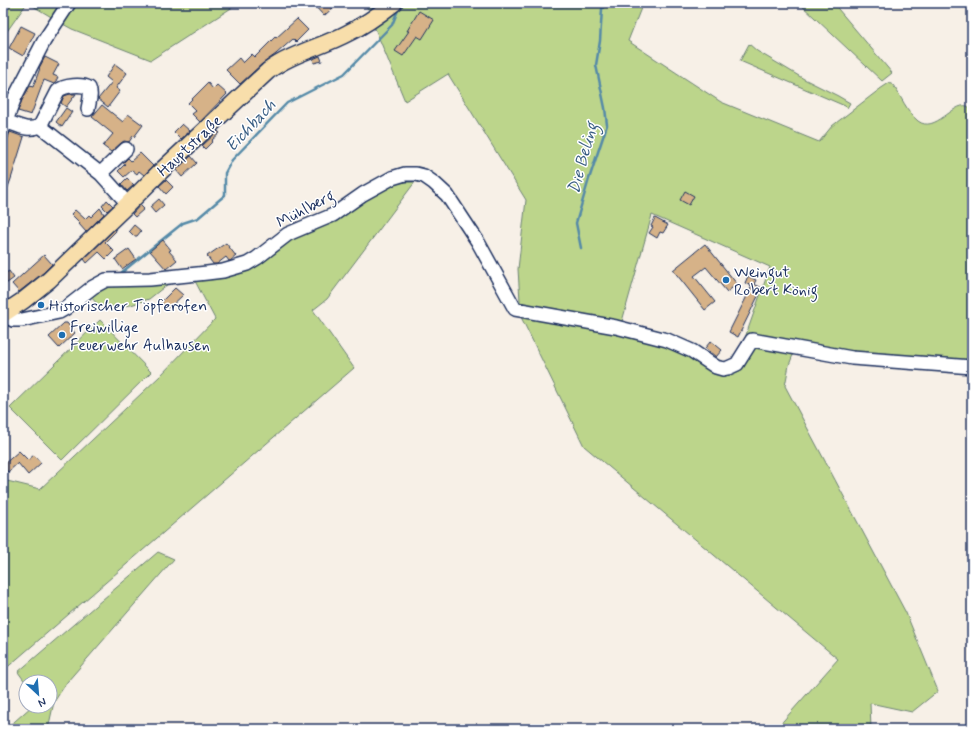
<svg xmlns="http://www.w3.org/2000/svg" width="975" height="732" viewBox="0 0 975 732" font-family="Mynerve,sans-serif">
	<rect width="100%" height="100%" fill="#f7f0e7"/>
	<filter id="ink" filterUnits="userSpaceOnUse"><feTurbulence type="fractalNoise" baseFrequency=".025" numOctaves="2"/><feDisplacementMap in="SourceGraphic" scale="8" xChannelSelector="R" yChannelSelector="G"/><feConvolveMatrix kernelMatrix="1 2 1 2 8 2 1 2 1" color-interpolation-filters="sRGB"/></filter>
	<g filter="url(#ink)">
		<path fill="#bcd58b" stroke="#6c8274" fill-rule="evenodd" d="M3,3H27L3,37Z
			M28,3H62L53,18Z
			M74,3H239L151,60L72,29L61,23Z
			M363,3H381L370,11Z
			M404,3H643L628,41L721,102L819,142L832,126L880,89L889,83L893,85C901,96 907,112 918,121C935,134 953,102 967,106C969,107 970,108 972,110V363L852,354L798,342L789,365L785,386L906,613L938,691L912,712L870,703L871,729H776L838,659L584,446L521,317L518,269L526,200L448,74L405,101L374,26ZM652,215L770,267L740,352L731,361L724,363L680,338L659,332L621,325Z
			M799,3H833L892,73L882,81Z
			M749,44L757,51L804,79L838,96L850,103L847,108L845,106L740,61Z
			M415,182L327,299L313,310L354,368L3,671V480L40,489L160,376L215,319L195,281L256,266L287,241L334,222L370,197L394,183Z
			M173,280L149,299L131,305L101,308L90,296L103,286Z
			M100,320L151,372L62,460L10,408Z
			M158,552L174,559L67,682L54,702L48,729H6L32,706H50V682H26V683L18,672Z"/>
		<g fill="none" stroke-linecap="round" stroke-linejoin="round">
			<path stroke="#558aa8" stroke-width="2.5" d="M581,248L576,223L589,179L607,125L605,108L596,65L600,41L602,9L606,3
				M121,273L158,243L183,223L198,218L225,195V173L232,160L287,103L344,74L392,25L400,5L410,3"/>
		</g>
		<path fill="#d6b288" stroke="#1b2f5e" d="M312,3H338L324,16Z
			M419,11L434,20L422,39L417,36L403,56L395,51L409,31H407Z
			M297,19L308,30L296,42L293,39L276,54L262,64L240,84L226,70L239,58L243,63L252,54L255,57L275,37L276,38Z
			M21,26L35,33L23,56L9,48Z
			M320,56L322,61L314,63L313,59Z
			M45,57L59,64L53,75L58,77L55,83L54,84L44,80L31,115L18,111L22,100L30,86L33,87L40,68H39Z
			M115,64L127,73L116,88L120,91L108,107L98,99L112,82L106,77Z
			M208,83L213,89L217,85L227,94L200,122L192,114L196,111L188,103Z
			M70,94H76L66,107L61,103L64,96Z
			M102,105L123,122L128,114L143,125L134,137L133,136L129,142L124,141L121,143L111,152L103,146L113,134L92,117Z
			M66,108L72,112L62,127L56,122Z
			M182,124L190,131L181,139L174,132Z
			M218,131L220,133L212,140L213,141L205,149L202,146Z
			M10,132L24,137L11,179L4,198L3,152Z
			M140,153L153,166L144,175L139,171L137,174L132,170L124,177L118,171L125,164L123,163L128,158L131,161Z
			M191,156L197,163L182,177L176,170Z
			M127,178L134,185L127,191L121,184Z
			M166,180L173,187L166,194L159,186Z
			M685,191L694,196L689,205L680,200Z
			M159,199L164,205L155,213L150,207Z
			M107,200L113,206L107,211L102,206Z
			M140,205L144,209L135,217L132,214Z
			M100,208L104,214L86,232L79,224L80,223L71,214L75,210L85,219L89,215L91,217Z
			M655,218L668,225L663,233L660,232L657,238L649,233L653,227L651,226Z
			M134,225L141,231L137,236H134L129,231Z
			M115,229L116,231L105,242L114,251L106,259L99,252L87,263L84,259Z
			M163,240L171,250L169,251L177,260L166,269L150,251Z
			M226,243L236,256L230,261H229L226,257L217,264H213L207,256Z
			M705,244L737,284L727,292L706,267L694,276L715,302L705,310L673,270Z
			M129,249L136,259L122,269L115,259Z
			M44,255L52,264L43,273L19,292L12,284Z
			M9,271L14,278L3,286V275Z
			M748,276L756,280L754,284L762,288L738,337L729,332L752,286L745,283Z
			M175,288L183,295L168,309L161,302Z
			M64,323H67L75,333L59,348L49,337Z
			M711,341L722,350L716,357L705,348Z
			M19,451L28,460L34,455L41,463L28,475L18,463L8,472L3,466V465Z"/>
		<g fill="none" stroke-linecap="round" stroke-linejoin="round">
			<g stroke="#1b2f5e" stroke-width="16">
				<path id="minor" d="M5,121C18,125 27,132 40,126L58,91C64,85 82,84 89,88C92,94 89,102 88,109
					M40,126L101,174
					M3,129L15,97L44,41L69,3
					M126,149L103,171L101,174L128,204
					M4,313L7,317L13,320H22L59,312L66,308L93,287L106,280L150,279L207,273L223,271L247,264L257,258L288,234L333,215L363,194L392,178L405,174H416L424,176L434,183L447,195L478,242L515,309L616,327L667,340L692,351L716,367L723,369L728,368L737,364L752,340L852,358L972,367"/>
			</g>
			<g stroke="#1b2f5e" stroke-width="19">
				<path id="major" d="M3,314L24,300L49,280L128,204L161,171L268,71C292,53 322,47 348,33C365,25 380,14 394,3"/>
			</g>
			<use href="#minor" stroke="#fff" stroke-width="13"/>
			<use href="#major" stroke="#f8deab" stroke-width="16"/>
		</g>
	</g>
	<g fill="#1f6fb2" stroke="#fff" stroke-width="1.5">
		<circle cx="726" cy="280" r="4"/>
		<circle cx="41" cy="305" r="4"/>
		<circle cx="62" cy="335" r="4"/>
	</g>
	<g text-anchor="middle" stroke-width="3" stroke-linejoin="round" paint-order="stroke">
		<g font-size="16" fill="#1b2f5e" stroke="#fff">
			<text transform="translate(189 145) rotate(-43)" y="6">Hauptstraße</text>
			<text transform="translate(305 208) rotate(-28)" y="6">Mühlberg</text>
		</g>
		<g font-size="16" fill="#1b2f5e" stroke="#fff" text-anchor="start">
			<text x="734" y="277">Weingut<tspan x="734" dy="18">Robert König</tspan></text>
			<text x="49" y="311">Historischer Töpferofen</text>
			<text x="70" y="332">Freiwillige<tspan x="70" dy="18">Feuerwehr Aulhausen</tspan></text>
		</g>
		<g font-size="17" font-style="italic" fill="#385d83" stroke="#fff">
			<text transform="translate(250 125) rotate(-47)" y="6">Eichbach</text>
			<text transform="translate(582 158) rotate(-75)" y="6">Die Beling</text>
		</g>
	</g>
	<rect width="975" height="732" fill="none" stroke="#fff" stroke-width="16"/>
	<rect x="8" y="8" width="959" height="716" fill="none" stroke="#1b2f5e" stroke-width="1.5" filter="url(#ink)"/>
	<g transform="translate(38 694) rotate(154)"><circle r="19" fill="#ffffff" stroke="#a4acbf"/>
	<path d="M0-3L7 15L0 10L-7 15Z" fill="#1f6fb2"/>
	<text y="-6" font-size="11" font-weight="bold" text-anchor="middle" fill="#1b2f5e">N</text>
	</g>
</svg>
